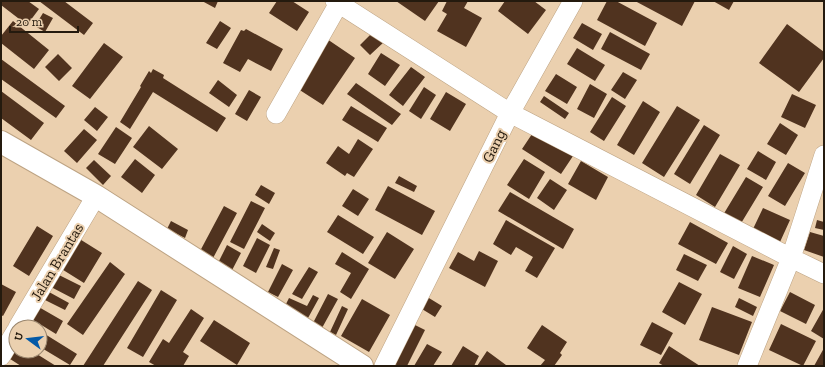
<svg xmlns="http://www.w3.org/2000/svg" width="825" height="367" viewBox="0 0 825 367" font-family="'Zilla Slab',serif">
	<rect width="100%" height="100%" fill="#ebd0af"/>
	<path fill="#50331f" d="M1,1H28L39,9L27,25L1,5Z
		M39,1H64L93,23L84,35Z
		M202,1H218L215,8Z
		M277,1H292L309,12L297,31L269,13Z
		M396,1H439L425,21Z
		M447,1H468L464,8L482,18L466,47L437,31L447,14L442,11Z
		M505,1H534L546,10L528,34L498,11Z
		M607,1H616L657,23L645,46L597,20Z
		M635,1H695L682,26Z
		M713,1H734L729,10Z
		M43,13L53,18L45,32L35,26Z
		M13,21L49,50L34,69L1,43V36Z
		M220,21L231,28L217,49L206,43Z
		M582,23L602,34L593,50L573,38Z
		M787,24L824,52V58L799,92L759,63Z
		M246,29L283,49L271,71L248,59L240,72L223,63L241,30L244,31Z
		M373,32L384,42L370,55L360,45Z
		M610,32L650,54L641,70L601,49Z
		M327,39L355,58L323,105L295,87Z
		M104,43L123,57L90,99L72,86Z
		M577,48L605,65L595,81L567,64Z
		M381,53L400,65L385,86L368,74Z
		M58,54L72,68L59,81L45,67Z
		M1,59L65,106L56,118L1,79Z
		M411,67L425,77L403,106L389,95Z
		M153,69L164,75L163,78L226,118L217,132L153,92L130,129L120,122L141,87L140,86L149,71L151,73Z
		M623,72L637,80L625,99L611,90Z
		M556,74L577,87L567,104L545,91Z
		M218,80L237,95L229,107L209,93Z
		M356,83L401,114L392,125L347,94Z
		M590,84L607,94L594,118L577,109Z
		M424,87L436,95L421,119L409,111Z
		M249,90L261,97L247,121L235,114Z
		M1,91L44,123L31,140L1,118Z
		M446,92L466,104L450,131L430,119Z
		M792,94L816,105L805,128L781,117Z
		M544,96L569,113L565,119L540,102Z
		M612,97L626,106L604,141L590,132Z
		M643,101L660,112L634,155L617,145Z
		M351,106L387,128L378,142L342,120Z
		M677,106L700,120L664,177L642,163Z
		M95,107L108,117L97,131L84,120Z
		M780,123L798,135L786,155L767,144Z
		M704,125L720,135L690,184L674,174Z
		M149,126L178,149L162,169L133,147Z
		M116,127L132,138L115,164L98,154Z
		M84,129L97,140L77,163L64,151Z
		M534,131L573,156L561,174L522,149Z
		M358,139L373,149L354,177L347,173L345,176L326,163L338,146L349,154Z
		M758,151L776,162L766,180L747,169Z
		M720,154L740,165L715,207L696,195Z
		M135,159L155,175L142,193L121,177Z
		M524,159L545,172L529,199L507,185Z
		M94,160L111,176L103,185L86,168Z
		M581,161L608,177L596,200L568,184Z
		M788,163L805,173L785,206L768,196Z
		M399,176L417,186L414,192L395,183Z
		M746,177L763,187L740,225L723,215Z
		M550,179L567,190L554,210L537,198Z
		M261,185L275,193L269,204L255,195Z
		M388,186L435,211L422,235L375,210Z
		M353,189L369,199L358,216L342,206Z
		M510,192L574,229L563,249L498,211Z
		M251,201L265,208L244,249L230,242Z
		M224,206L237,213L212,260L199,253Z
		M763,208L790,220L780,242L753,229Z
		M338,215L374,237L363,254L327,232Z
		M506,220L555,248L537,278L525,271L533,257L516,247L511,255L493,244Z
		M817,220L824,222V230L815,228Z
		M171,221L188,230L185,238L167,229Z
		M690,222L728,243L716,264L678,244Z
		M262,224L275,233L270,241L257,232Z
		M37,226L53,236L29,276L13,266Z
		M387,232L414,249L395,279L368,263Z
		M810,232L824,236V257L804,250Z
		M78,238L102,253L84,283L60,268Z
		M257,238L270,245L256,273L243,266Z
		M227,245L241,253L229,276L215,269Z
		M733,246L747,254L734,279L720,272Z
		M274,248L280,250L273,269L266,267Z
		M479,251L498,261L485,287L449,268L458,252L474,261Z
		M342,252L369,269L351,299L340,292L351,273L335,264Z
		M684,254L707,265L698,281L676,270Z
		M752,256L774,265L760,297L738,288Z
		M110,262L125,274L83,335L67,324Z
		M282,264L293,270L278,297L268,292Z
		M309,267L318,272L302,299L292,294Z
		M57,274L81,286L74,299L51,287Z
		M138,281L152,290L103,366H83Z
		M679,282L702,294L685,325L662,312Z
		M1,284L16,292L3,316L1,315Z
		M161,290L177,300L143,357L127,348Z
		M49,292L69,303L65,310L45,300Z
		M790,292L815,305L806,324L780,311Z
		M328,294L338,299L322,328L313,323Z
		M313,295L319,298L308,318L285,306L289,298L307,306Z
		M424,295L442,306L435,317L417,306Z
		M739,298L757,307L753,316L735,307Z
		M362,299L390,315L369,352L341,336Z
		M37,306L63,321L56,334L30,318Z
		M342,306L348,309L336,335L330,332Z
		M712,307L752,322L739,355L699,340Z
		M824,308V339L811,331Z
		M191,309L204,318L183,352L189,356L183,366H156L149,362L163,339L169,343Z
		M214,320L250,343L237,365L200,341Z
		M409,322L425,330L407,366H399L390,362Z
		M652,322L673,333L661,355L640,345Z
		M781,324L816,341L803,366L769,350Z
		M542,325L567,342L560,353L562,355L554,366H540L545,360L527,348Z
		M40,331L77,354L70,365L40,347Z
		M16,342V351H32L56,366H21L7,357Z
		M427,344L442,352L433,366H414Z
		M463,346L479,356L474,366H451Z
		M669,346L700,366H664L659,363Z
		M824,348V366H814Z
		M487,351L506,365L505,366H477Z"/>
	<g fill="none" stroke-linecap="round" stroke-linejoin="round">
		<g stroke="#bda383" stroke-width="20">
			<path id="street" d="M335,1L510,113L384,366
				M573,1L510,113L791,258L824,155
				M276,114L339,3
				M18,327L96,196
				M1,356L16,331
				M747,366L791,258L824,274"/>
		</g>
		<g stroke="#bda383" stroke-width="24">
			<path id="secondary" d="M1,142L96,196L362,366"/>
		</g>
		<use href="#street" stroke="#fff" stroke-width="19"/>
		<use href="#secondary" stroke="#fff" stroke-width="22"/>
	</g>
	<g text-anchor="middle" stroke-width="4" stroke-linejoin="round" paint-order="stroke">
		<g font-size="15" fill="#241a0e" stroke="#ebd0af">
			<text transform="translate(494 146) rotate(-64)" y="5">Gang</text>
			<text transform="translate(57 262) rotate(-59)" y="5">Jalan Brantas</text>
		</g>
	</g>
	<rect width="825" height="367" fill="none" stroke="#241a0e" stroke-width="4"/>
	<g transform="translate(28 339) rotate(285)"><circle r="19" fill="#ebd0af" stroke="#9b876f"/>
	<path d="M0-3L7 15L0 10L-7 15Z" fill="#0359a7"/>
	<text y="-6" font-size="11" font-weight="bold" text-anchor="middle" fill="#241a0e">U</text>
	</g>
	<path d="M10 26v6h68v-6" fill="none" stroke="#241a0e" stroke-width="2"/>
	<text x="16" y="26" font-size="12" fill="#241a0e" stroke="#ebd0af" stroke-width="3" paint-order="stroke">20 m</text>
</svg>
